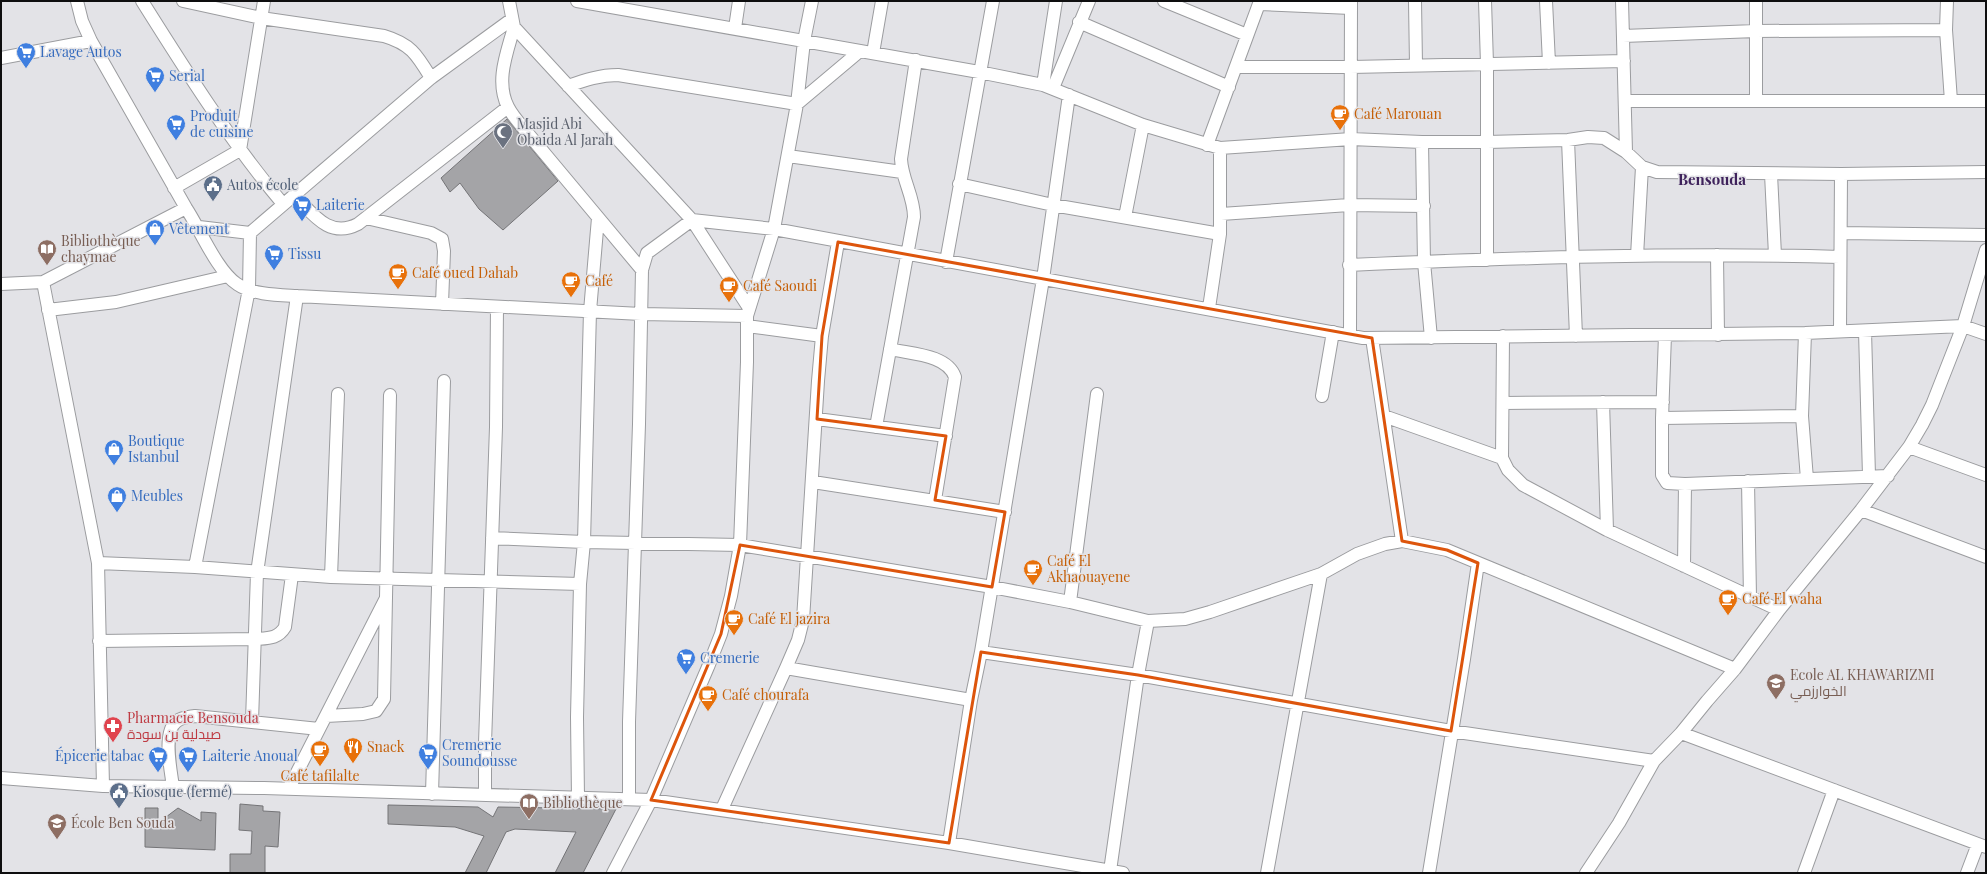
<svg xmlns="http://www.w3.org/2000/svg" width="1987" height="874" viewBox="0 0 1987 874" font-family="'Playfair Display',Cairo,serif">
	<rect width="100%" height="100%" fill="#e3e3e7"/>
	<path fill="#a4a4a7" stroke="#747477" d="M507,119L558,181L503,230L479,209L460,183L450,192L441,178Z
		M240,804L263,806V811L280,812L278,847L265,846V873H230V854H251L252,831L239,830Z
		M388,805L478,807L493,817L498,807L616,809L583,873H555L576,832L515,829L506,832L486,873H465L484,836L455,827L388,824Z
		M145,808H158V823L178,808L201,821V812L216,813L215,850L145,847Z"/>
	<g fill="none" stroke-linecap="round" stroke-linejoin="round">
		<g stroke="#9b9c9f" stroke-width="14">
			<path id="minor" d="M77,1L82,21L91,41L186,208C200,229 217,271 237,284C253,295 279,295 297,296L641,314L747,316
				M142,1C186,71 230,141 283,204
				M183,1L261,18L384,36C411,44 417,55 431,78
				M509,1L514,27L692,220L749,308
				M577,1L979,72L1043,85L1143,125L1220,148L1351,139L1422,142H1487L1568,140L1588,137L1604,138L1626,152L1642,167L1657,172L1841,174L1986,172
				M1164,1L1247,35
				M1415,1L1416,65
				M1485,1L1487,64V260
				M1546,1L1549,63
				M1622,1L1626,152
				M1756,1V101
				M1947,1L1946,30L1951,101
				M1259,4L1351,8
				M1079,22L1229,87
				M514,27C507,53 495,81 508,107C512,115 519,123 525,130L642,270
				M735,28L739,1
				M1623,36L1756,31L1946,30
				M873,53L882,1
				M1,58L91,41
				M1236,67H1351L1624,61
				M1043,85L1056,1
				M568,86C585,80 600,75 618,75L797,104L860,51
				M1053,88L1089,1
				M1625,101H1986
				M1568,140L1576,336
				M1422,142L1424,262L1431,338
				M1207,145L1260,1
				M788,156L902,172
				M1771,174L1775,255
				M959,184L1053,205L1220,234
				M174,188L240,150L264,1
				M294,195C313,214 329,239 358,224L508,107
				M1221,214L1349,205L1424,206
				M1125,217L1143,125
				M366,218L431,233L442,239L444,251L442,304
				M199,227L250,233L431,78L512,19
				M1841,233L1986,235
				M1717,255L1718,335
				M1637,256L1642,167
				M946,262L993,1
				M1349,265C1513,258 1676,252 1840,257
				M43,282L186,208
				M1,284L43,282L98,563L103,786
				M1209,308L1220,234V148
				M48,310L116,302L228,276
				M747,326L822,336
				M1840,331L1841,174
				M1865,331L1869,476
				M1805,333L1802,416L1807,479
				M1350,335L1351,1
				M1665,335L1662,418V475L1667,483L1685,484L1888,476
				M1503,336L1502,458L1508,470L1523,485L1607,530L1779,610
				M1372,338L1402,541
				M890,349C910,354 947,354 955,377L935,500
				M1322,396L1333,332
				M1603,402L1607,530
				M1503,403L1663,402
				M1384,416L1502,458
				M1662,418L1802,416
				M817,419L946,436
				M876,427L914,217C914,196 902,180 901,159L916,60
				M1909,447L1986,475
				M1748,481L1750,597
				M813,482L1005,512
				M1861,510L1986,557
				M492,538L584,542L740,545L992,587L1070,602L1148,621L1185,619L1210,612L1321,574L1357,554L1385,544L1402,541L1447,550L1735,669
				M98,563L195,567L331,577L580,584
				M1684,566L1685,484
				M195,567L249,289L250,233
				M331,577L338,394
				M1070,602L1097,394
				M99,641L255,639C268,638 278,639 285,627L292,575
				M981,652L1138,675L1451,731L1654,761
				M786,668L971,700
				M326,716L363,714L376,711L384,699L390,395
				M252,721L257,573L297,296
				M1681,733L1986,847
				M1,778L103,786L264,788L651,800L949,843L1123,873
				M173,787C171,771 162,731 177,721C182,717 189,717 195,716L319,729
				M289,788L385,600
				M432,794L444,381
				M485,795V743L496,427L497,307
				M578,798L577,717L580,584L584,542L590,311L598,218
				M629,799V722L639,424L642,270L647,253L692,220L774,229L1363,338L1805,333L1963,326L1986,334
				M722,809L786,668L798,640L803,620L818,381L822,336L838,242
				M949,843L971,700L981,652L1043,279L1069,95
				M1110,871L1138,675L1148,621
				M613,873L651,800L708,667L721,634L731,596L740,545L747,362V316L774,229L797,104L804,41L812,1
				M1267,873L1321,574
				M1429,873L1464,659L1478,563
				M1586,873L1619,823L1654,761L1681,733L1707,701L1735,669L1779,610L1861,510L1909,447L1922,425L1932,405L1963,326L1986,250
				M1804,873L1834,790
				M1967,873L1978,844"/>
		</g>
		<use href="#minor" stroke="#fff" stroke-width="12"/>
	</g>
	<path fill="none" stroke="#dd550c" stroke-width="3" stroke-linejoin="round" d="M838,242L1372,338L1402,541L1447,550L1478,563L1451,731L1138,675L981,652L949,843L651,800L721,634L740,545L992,587L1005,512L935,500L946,436L817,419L822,336Z"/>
	<defs>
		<g id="supermarket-pin" transform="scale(1)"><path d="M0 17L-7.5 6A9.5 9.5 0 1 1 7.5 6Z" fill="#3f7fe0" stroke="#e3e3e7"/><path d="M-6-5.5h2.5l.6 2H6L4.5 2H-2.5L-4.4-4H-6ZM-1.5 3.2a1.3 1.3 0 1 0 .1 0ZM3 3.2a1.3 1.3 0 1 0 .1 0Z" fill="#fff"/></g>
		<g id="cafe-pin" transform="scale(1)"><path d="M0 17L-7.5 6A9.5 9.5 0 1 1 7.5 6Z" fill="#e8710a" stroke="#e3e3e7"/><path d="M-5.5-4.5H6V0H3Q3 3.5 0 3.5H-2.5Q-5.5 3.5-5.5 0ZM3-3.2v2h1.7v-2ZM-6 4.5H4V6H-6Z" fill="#fff"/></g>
		<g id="mosque-pin" transform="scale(1)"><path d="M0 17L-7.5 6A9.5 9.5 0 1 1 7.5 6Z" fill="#6b7280" stroke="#e3e3e7"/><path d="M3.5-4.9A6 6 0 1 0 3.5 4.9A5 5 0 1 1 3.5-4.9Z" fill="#fff"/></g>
		<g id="civic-pin" transform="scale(1)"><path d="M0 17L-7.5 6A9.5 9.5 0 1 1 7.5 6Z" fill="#5c6f8a" stroke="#e3e3e7"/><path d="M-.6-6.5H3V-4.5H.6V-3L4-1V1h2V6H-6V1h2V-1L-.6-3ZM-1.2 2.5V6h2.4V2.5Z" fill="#fff"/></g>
		<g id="shop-pin" transform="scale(1)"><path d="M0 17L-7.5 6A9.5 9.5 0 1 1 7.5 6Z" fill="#3f7fe0" stroke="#e3e3e7"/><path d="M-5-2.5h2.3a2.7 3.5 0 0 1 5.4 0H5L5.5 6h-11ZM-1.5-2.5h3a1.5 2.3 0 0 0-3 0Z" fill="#fff"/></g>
		<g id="library-pin" transform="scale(1)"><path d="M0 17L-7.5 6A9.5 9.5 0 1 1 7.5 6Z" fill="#8d6e63" stroke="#e3e3e7"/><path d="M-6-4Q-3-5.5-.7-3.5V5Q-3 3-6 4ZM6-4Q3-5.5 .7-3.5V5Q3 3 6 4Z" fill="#fff"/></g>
		<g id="school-pin" transform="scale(1)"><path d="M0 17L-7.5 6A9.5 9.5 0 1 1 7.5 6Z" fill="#8d6e63" stroke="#e3e3e7"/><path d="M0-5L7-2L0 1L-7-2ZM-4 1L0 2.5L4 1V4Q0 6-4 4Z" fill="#fff"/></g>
		<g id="pharmacy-pin" transform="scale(1)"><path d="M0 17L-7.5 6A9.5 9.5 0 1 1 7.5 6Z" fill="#e0444e" stroke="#e3e3e7"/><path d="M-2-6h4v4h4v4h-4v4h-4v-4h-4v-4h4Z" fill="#fff"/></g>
		<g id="restaurant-pin" transform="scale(1)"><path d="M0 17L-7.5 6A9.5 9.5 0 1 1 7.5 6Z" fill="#e8710a" stroke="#e3e3e7"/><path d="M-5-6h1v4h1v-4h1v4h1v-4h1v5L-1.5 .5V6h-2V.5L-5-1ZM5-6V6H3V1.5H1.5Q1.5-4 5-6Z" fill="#fff"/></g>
	</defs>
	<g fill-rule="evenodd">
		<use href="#supermarket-pin" x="26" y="52"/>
		<use href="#supermarket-pin" x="155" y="76"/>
		<use href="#cafe-pin" x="1340" y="114"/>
		<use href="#supermarket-pin" x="176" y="124"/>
		<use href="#mosque-pin" x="503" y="132"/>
		<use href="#civic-pin" x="213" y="185"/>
		<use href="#supermarket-pin" x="302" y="205"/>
		<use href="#shop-pin" x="155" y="229"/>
		<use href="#library-pin" x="47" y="249"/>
		<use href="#supermarket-pin" x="274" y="254"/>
		<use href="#cafe-pin" x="398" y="273"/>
		<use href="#cafe-pin" x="571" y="281"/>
		<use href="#cafe-pin" x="729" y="286"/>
		<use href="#shop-pin" x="114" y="449"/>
		<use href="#shop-pin" x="117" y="496"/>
		<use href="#cafe-pin" x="1033" y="569"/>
		<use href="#cafe-pin" x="1728" y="599"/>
		<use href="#cafe-pin" x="734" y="619"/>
		<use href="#supermarket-pin" x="686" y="658"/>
		<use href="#school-pin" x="1776" y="683"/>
		<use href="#cafe-pin" x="708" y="695"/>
		<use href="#pharmacy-pin" x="113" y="726"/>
		<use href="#restaurant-pin" x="353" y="747"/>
		<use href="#cafe-pin" x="320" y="750"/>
		<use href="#supermarket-pin" x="428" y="753"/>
		<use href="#supermarket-pin" x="158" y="756"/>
		<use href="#supermarket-pin" x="188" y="756"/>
		<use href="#civic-pin" x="119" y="792"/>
		<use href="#library-pin" x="529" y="803"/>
		<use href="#school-pin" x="57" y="823"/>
	</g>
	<g text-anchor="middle" stroke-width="3" stroke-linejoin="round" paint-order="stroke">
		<g font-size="14" fill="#366cbe" stroke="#e3e3e7" text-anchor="start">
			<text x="40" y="57">Lavage Autos</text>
			<text x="169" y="81">Serial</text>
			<text x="190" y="121">Produit<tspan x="190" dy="16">de cuisine</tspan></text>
			<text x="316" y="210">Laiterie</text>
			<text x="169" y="234">Vêtement</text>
			<text x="288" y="259">Tissu</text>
			<text x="128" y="446">Boutique<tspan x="128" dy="16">Istanbul</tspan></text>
			<text x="131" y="501">Meubles</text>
			<text x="700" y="663">Cremerie</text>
			<text x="442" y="750">Cremerie<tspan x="442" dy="16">Soundousse</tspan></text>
			<text x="144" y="761" text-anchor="end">Épicerie tabac</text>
			<text x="202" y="761">Laiterie Anoual</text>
		</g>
		<g font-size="14" fill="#c56008" stroke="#e3e3e7" text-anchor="start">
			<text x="1354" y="119">Café Marouan</text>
			<text x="412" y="278">Café oued Dahab</text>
			<text x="585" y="286">Café</text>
			<text x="743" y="291">Café Saoudi</text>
			<text x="1047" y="566">Café El<tspan x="1047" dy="16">Akhaouayene</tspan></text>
			<text x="1742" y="604">Café El waha</text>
			<text x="748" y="624">Café El jazira</text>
			<text x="722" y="700">Café chourafa</text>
			<text x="367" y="752">Snack</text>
			<text x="320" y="781" text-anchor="middle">Café tafilalte</text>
		</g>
		<g font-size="14" fill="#5b616d" stroke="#e3e3e7" text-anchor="start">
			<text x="517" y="129">Masjid Abi<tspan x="517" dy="16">Obaida Al Jarah</tspan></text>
		</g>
		<g font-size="14" fill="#4e5e75" stroke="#e3e3e7" text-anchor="start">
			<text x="227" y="190">Autos école</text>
			<text x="133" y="797">Kiosque (fermé)</text>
		</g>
		<g font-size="14" fill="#785e54" stroke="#e3e3e7" text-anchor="start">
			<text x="61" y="246">Bibliothèque<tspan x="61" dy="16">chaymae</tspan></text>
			<text x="1790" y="680">Ecole AL KHAWARIZMI<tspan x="1790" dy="16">الخوارزمي</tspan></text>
			<text x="543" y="808">Bibliothèque</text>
			<text x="71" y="828">École Ben Souda</text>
		</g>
		<g font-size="14" fill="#be3a42" stroke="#e3e3e7" text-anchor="start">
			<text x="127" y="723">Pharmacie Bensouda<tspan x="127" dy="16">صيدلية بن سودة</tspan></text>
		</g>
		<g font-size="15" font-weight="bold" fill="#3e225b" stroke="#e3e3e7">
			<text x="1712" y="185">Bensouda</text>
		</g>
	</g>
	<rect width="1987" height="874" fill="none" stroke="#0e0e0f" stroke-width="4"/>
</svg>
